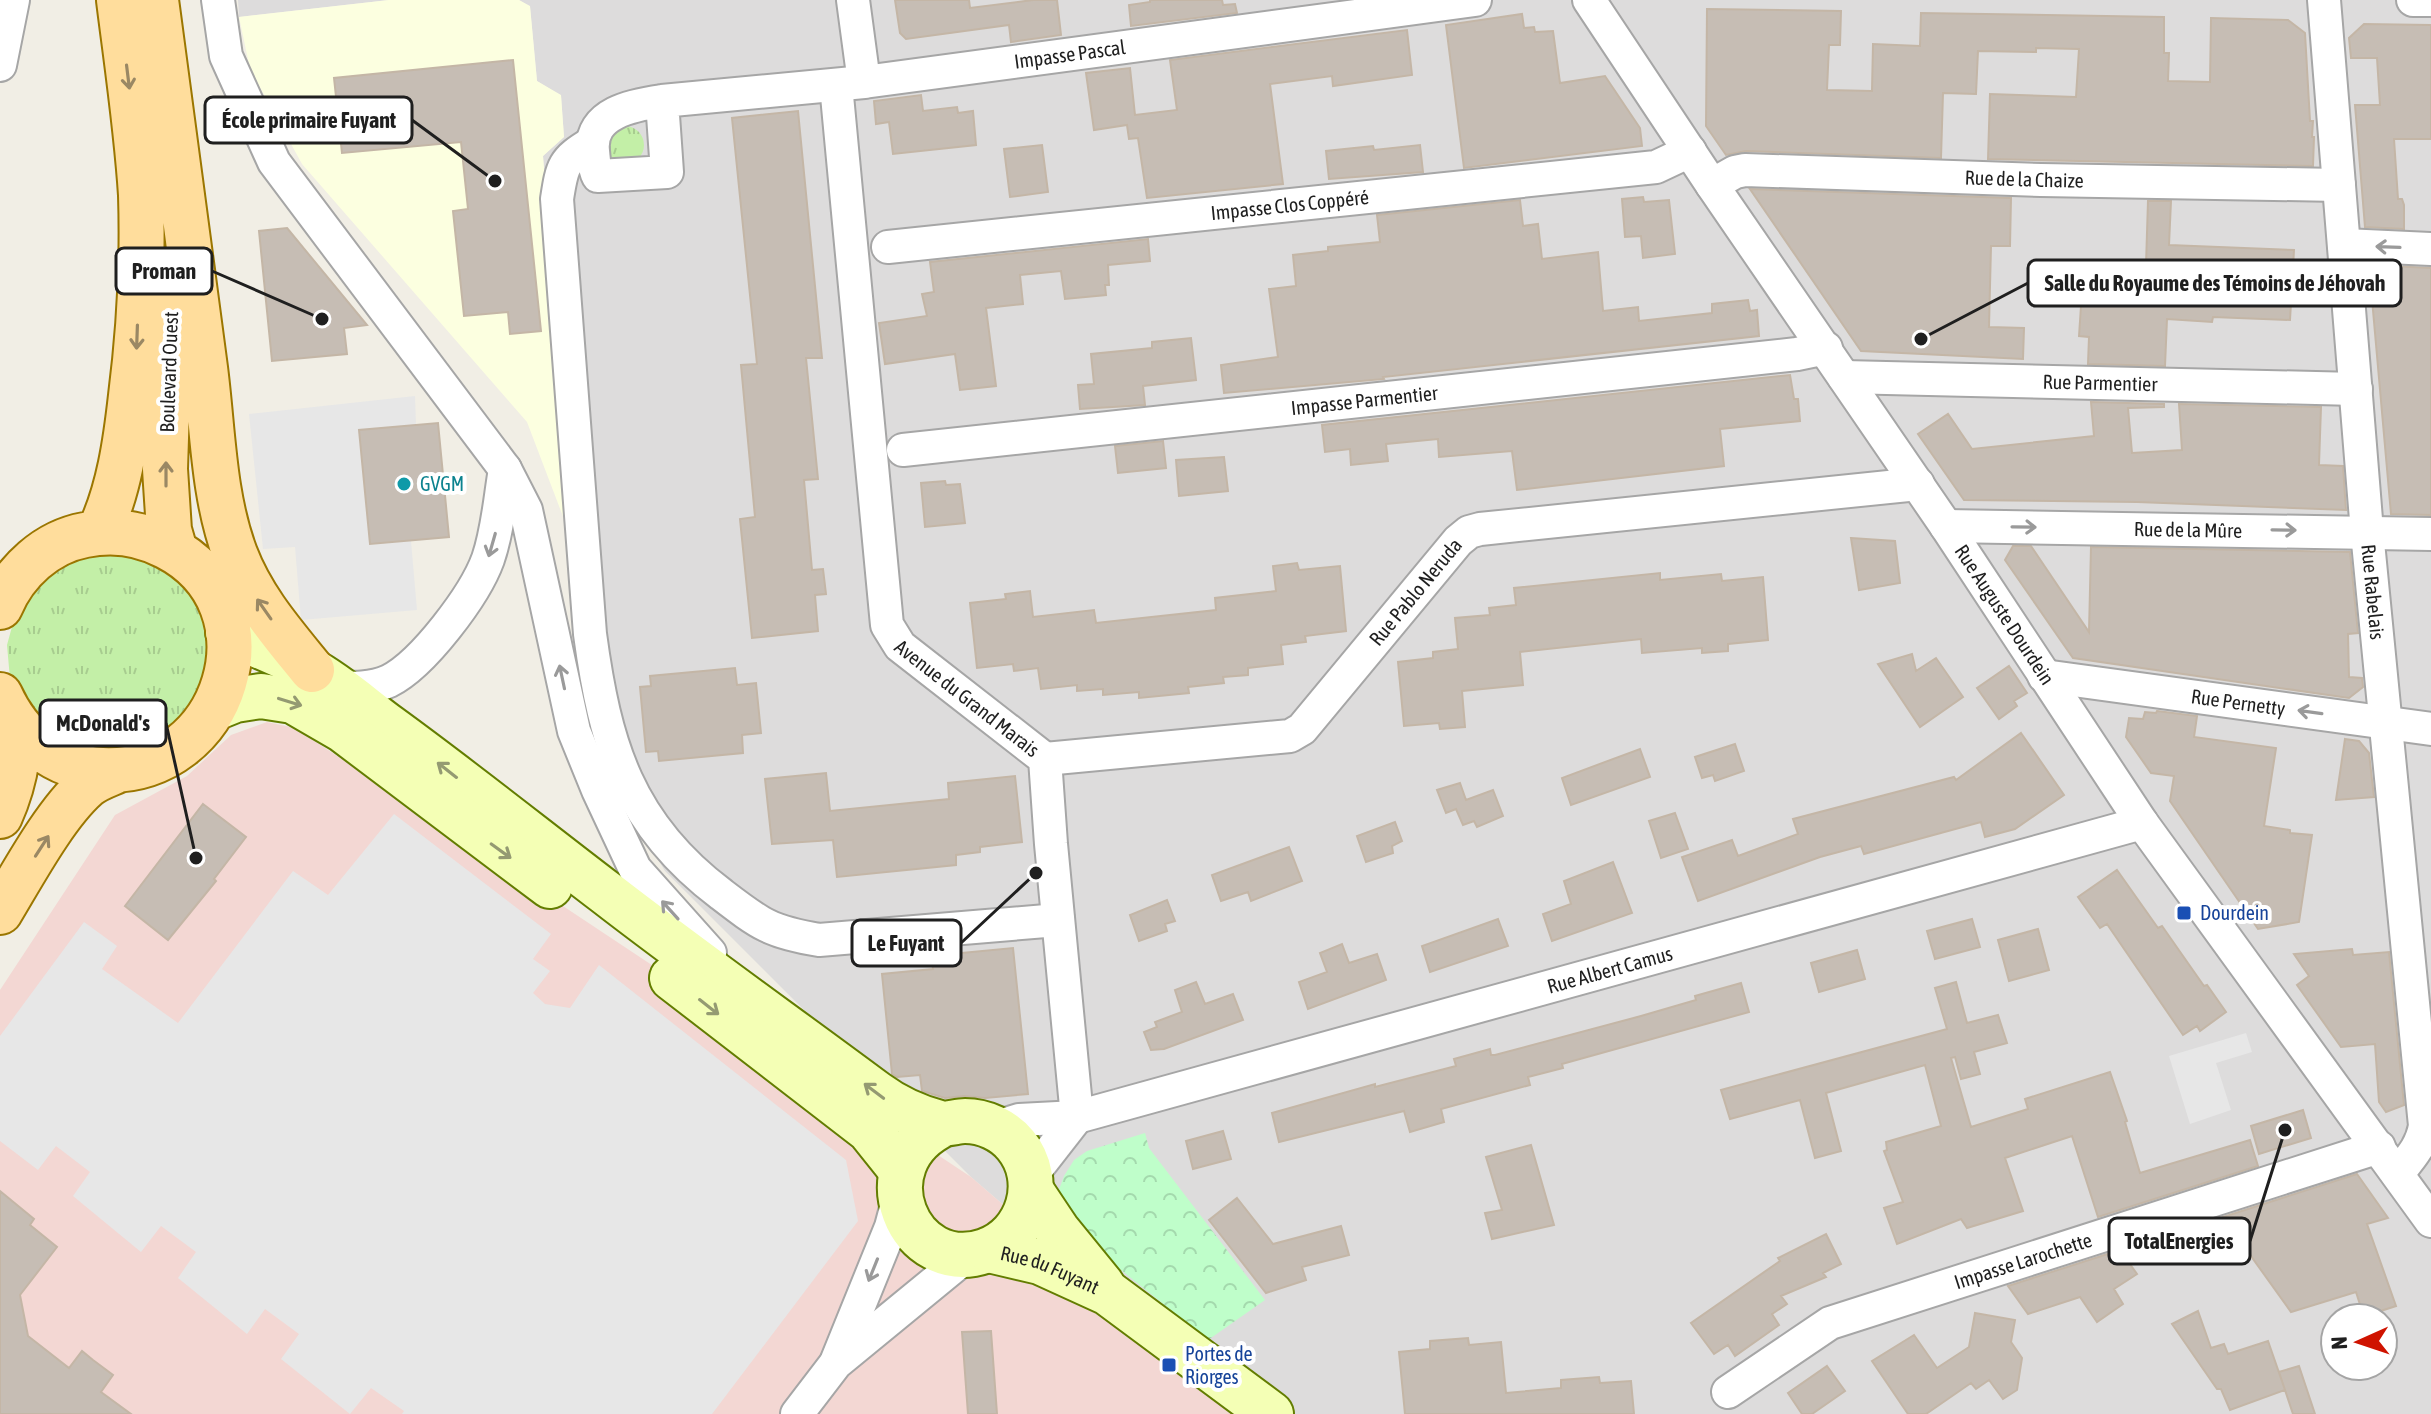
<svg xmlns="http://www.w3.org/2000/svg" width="2431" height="1414" viewBox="0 0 2431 1414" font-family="'Asap Condensed',sans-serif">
	<defs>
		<pattern id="grass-tufts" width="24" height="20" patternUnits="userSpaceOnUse" patternTransform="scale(2)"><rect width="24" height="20" fill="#c3efa7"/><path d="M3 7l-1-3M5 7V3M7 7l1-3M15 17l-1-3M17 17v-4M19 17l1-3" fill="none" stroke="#a7cc8f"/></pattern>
		<pattern id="park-crowns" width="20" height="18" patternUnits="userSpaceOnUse" patternTransform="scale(2)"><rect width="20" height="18" fill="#bffeca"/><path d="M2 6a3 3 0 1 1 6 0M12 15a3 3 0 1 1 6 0" fill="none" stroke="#a4d9ad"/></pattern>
	</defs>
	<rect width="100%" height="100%" fill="#f1eee5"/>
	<path fill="#dddcdc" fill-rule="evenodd" d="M238,0H389L239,17Z
		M519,0H2431V1414H1246L971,1177L665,871L592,751L543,156L564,137L561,96L537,81L530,7ZM2335,1318H2383V1366H2335Z"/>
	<path fill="#f3d7d3" d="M267,722L295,728L971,1177L1246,1414H0V990L115,815L187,776L231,735Z"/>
	<path fill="#fcffe0" d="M389,0H519L530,6L537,81L561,95L564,137L543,156L575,548L527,422L302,164L250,69L239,17Z"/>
	<path fill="url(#grass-tufts)" d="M606 145a19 19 0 1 1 38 0a19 19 0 1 1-38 0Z
		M94,552H128L161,564L188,585L205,615L213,648L209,682L171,737L108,757L46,734L10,679L7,645L16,612L35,583L62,562Z"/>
	<path fill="url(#park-crowns)" d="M1145,1133L1149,1148L1265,1300L1208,1340L1070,1229L1058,1192L1064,1176L1074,1160L1087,1151Z"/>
	<path fill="#e7e7e7" d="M415,396L416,425L359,430L370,544L411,541L417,610L301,620L295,547L263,549L249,414Z
		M394,814L551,934L533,959L550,971L533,993L545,1004L570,1008L599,965L846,1160L858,1221L712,1414H402L404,1411L371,1388L350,1414L281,1359L299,1334L265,1309L247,1334L178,1278L196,1252L161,1226L141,1252L73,1196L90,1172L56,1146L38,1170L0,1141V1036L84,922L117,946L102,969L178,1023L293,871L328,895Z
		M2246,1033L2252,1052L2216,1063L2231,1110L2190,1124L2169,1056Z"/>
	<path fill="#c6bdb4" stroke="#c4b6a6" stroke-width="2" d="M895,0H969L970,8L1033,0H1057L1061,35L1011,42L1009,25L906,39L900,33Z
		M1150,0H1222L1223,5L1235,4L1237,13L1131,26L1129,5L1150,2Z
		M1707,9L1841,11L1840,45H1829L1827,90L1872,91L1873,44L1920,46L1921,13L2164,17V53H2169L2168,81L2210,82L2211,18L2288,20L2305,33L2310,121H2313L2312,137H2314L2313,166L1988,159L1990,94L2076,97L2079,49L2036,48V52L1978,51L1976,94L1943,93L1941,158L1746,151L1726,155L1706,126Z
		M1522,14L1524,28L1534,27L1535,32L1553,31L1560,83L1605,76L1640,128L1642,146L1464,168L1446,25Z
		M2364,24L2431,25V139H2394L2398,199H2402L2404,205V229L2365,227L2355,105H2380L2377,58H2351L2349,38Z
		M1407,30L1412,75L1333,86L1332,76L1270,84L1283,184L1147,198L1138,138L1129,139L1127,125L1094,130L1086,73L1130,68L1135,115L1177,110L1170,60Z
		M513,60L541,331L510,334L508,312L464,316L453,211L468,209L461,142L342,153L334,78Z
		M921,95L923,111L957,107L958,113L973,111L976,145L893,154L889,122L876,124L874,101Z
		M798,111L822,358H806L818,479L804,480L812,570L823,569L826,594L815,595L818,631L752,638L740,519L755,517L741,365L757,364L732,118Z
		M1042,145L1048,192L1010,197L1004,149Z
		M1420,145L1423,172L1329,179L1326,151L1373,146L1374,150Z
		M1750,189L2011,198L2010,246H1991L1989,327L2024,328L2023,359L1861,351Z
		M1643,197L1644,202L1669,200L1675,254L1643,258L1641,236L1625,237L1622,199Z
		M1520,200L1523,226L1538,224L1542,259L1598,252L1603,311L1638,307L1639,321L1712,313V304L1748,300L1750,311L1757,310L1759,336L1383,377L1384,379L1224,393L1221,365L1278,357L1269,289L1296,286L1293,255L1328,251V247L1380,242L1377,215Z
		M2148,201H2171L2169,245L2294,250L2290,320L2213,317L2212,322L2167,319L2165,366L2088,364L2089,337L2079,336L2083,276H2090L2089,263L2146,265Z
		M287,228L367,325L344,328L347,354L272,361L259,231Z
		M1148,239L1150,261L1108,265L1109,285H1105L1106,295L1065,299L1061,271L1020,275L1023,304L986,308L996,386L960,390L955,354L885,364L879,323L927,316L922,294L934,292L930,262Z
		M2369,265L2431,268V515L2391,514Z
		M1191,338L1196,380L1143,386L1145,405L1080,409L1078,385L1094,384L1091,354L1152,348V342Z
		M1790,375L1794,399H1798L1800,421L1720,429L1724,466L1517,490L1512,451L1439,457L1438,439L1386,444L1388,461L1351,465L1350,449L1325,452L1322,425Z
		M2091,402L2164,404V407L2128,408L2132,453L2182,450L2179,404L2321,407L2319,465L2343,466L2346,510L2137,502L1964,500L1918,434L1948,414L1972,449L2094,436Z
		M438,423L449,537L370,544L359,430Z
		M1163,441L1166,468L1118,473L1115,446Z
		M1224,457L1228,491L1179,496L1176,460Z
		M945,481L946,485L960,484L965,523L925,527L921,483Z
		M1851,538L1895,541L1900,583L1859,590Z
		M2013,546H2031L2089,632L2091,547L2350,552L2358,633L2348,634L2349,677L2362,678L2363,687L2349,698L2073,658L2005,560Z
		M1297,563L1299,570L1340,566L1346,631L1305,636L1306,642L1281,645L1283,664L1248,668V675L1223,677L1224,683L1188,687L1189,693L1139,698V692L1103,695V689L1077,691V685L1041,689L1038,668L1014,671L1013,664L977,668L970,603L1006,599L1005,594L1030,591L1033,617L1094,610L1096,623L1216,610L1215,598L1276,591L1273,566Z
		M1660,573V580L1721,574L1722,581L1763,577L1768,640L1728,644V651L1702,653V648L1642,653L1641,639L1520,652L1523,685L1462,691L1465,727L1440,729L1439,723L1404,726L1398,662L1433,658V652L1458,649L1455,618L1490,615L1489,608L1516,605L1514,588Z
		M1912,654L1916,671L1936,658L1963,697L1920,727L1878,664Z
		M2009,666L2027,693L2014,701L2017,706L1999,719L1977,688Z
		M735,668L737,685L756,683L761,733L742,735L743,753L659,761L658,751L646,752L640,687L651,686L650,676Z
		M2157,711L2197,716L2194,737L2276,748L2264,826L2290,830V833L2312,835L2299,922L2258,929L2170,801L2174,776L2151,773L2126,737L2129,718L2143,719L2145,712L2156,713Z
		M2021,733L2064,795L2015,829L1985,837L1981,822L1864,854L1861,846L1820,857L1698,901L1682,857L1732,840L1738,856L1798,834L1793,819L1954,777L1956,780Z
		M2345,739L2359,741L2369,753L2374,797L2336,800Z
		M1735,744L1744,771L1715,781L1713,775L1702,778L1695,757Z
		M1640,749L1650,777L1571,805L1562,778Z
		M826,773L830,811L949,799L948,783L1015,776L1022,842L980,847V852L956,855V865L837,877L833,840L772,844L765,779Z
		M1460,783L1466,800L1493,790L1503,816L1477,827L1474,821L1463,825L1456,809L1446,813L1437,790Z
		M203,804L246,837L214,879L216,881L168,940L125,906Z
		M1675,813L1688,849L1661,858L1649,821Z
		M1395,822L1402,841L1392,846L1393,853L1366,862L1357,836Z
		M1289,847L1302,881L1251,901L1248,892L1221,901L1212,875Z
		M1613,862L1632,913L1552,941L1543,914L1571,904L1564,881Z
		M2117,870L2158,928L2162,926L2204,986L2207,985L2226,1012L2200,1031L2197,1026L2183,1035L2107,924L2100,928L2078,897Z
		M1167,900L1175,921L1165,924L1167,931L1139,941L1130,915Z
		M1498,919L1508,946L1430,972L1422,946Z
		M1972,919L1980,947L1935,959L1927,931Z
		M2038,929L2049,970L2009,981L1998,940Z
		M1342,944L1349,963L1377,954L1386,980L1308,1009L1299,982L1327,972L1320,953Z
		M1013,948L1028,1094L985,1098L964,1096L945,1098L922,1091L920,1075L897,1077L892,1074L882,974L933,969L931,956Z
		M2352,949L2353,955L2389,952L2404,1105L2386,1112L2379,1102L2375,1044L2341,1047L2297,985L2309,976L2294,954Z
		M1857,950L1865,979L1819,992L1811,963Z
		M1196,982L1205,1004L1233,994L1243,1020L1164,1049L1151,1050L1144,1032L1157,1027L1155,1022L1182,1012L1175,990Z
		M1956,982L1967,1023L1998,1015L2007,1043L1974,1052L1980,1074L1961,1079L1955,1057L1951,1058L1971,1127L2028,1109L2025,1099L2110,1072L2127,1121L2125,1122L2140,1173L2250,1140L2258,1166L2098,1217L2072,1136L2005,1158L2023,1211L1967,1228L1961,1219L1897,1244L1884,1208L1903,1202L1884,1151L1887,1150L1886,1142L1941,1126L1925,1065L1826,1093L1841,1151L1815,1158L1800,1100L1730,1119L1721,1090L1947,1029L1935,988Z
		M1741,983L1749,1012L1562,1064L1563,1068L1528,1077L1530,1085L1441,1109L1444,1122L1410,1132L1404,1111L1279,1142L1272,1113L1375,1084V1087L1456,1066L1454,1059L1490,1049L1491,1055H1495L1641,1016L1696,1000L1695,996Z
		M2303,1110L2311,1138L2259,1154L2251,1126Z
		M1223,1131L1231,1159L1193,1169L1186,1141Z
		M1531,1145L1554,1225L1492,1239L1485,1213L1502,1210L1486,1157Z
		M2357,1174L2388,1218L2367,1224L2396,1306L2368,1315L2366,1313L2363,1314L2356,1292L2291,1312L2223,1217Z
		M0,1191L34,1219L30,1225L57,1247L20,1295L28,1336L69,1368L82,1351L93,1360L113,1375L101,1392L131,1414H0Z
		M1237,1198L1273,1244L1341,1226L1349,1255L1302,1267L1306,1280L1266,1293L1209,1220Z
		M1826,1234L1841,1264L1823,1273L1826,1277L1781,1296L1787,1304L1772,1314L1779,1325L1735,1356L1728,1345L1714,1354L1691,1323L1780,1261L1778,1258Z
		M2120,1250L2137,1274L2114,1289L2123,1304L2097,1322L2080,1297L2028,1314L2008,1286Z
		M2198,1311L2211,1348L2224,1344L2228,1354L2268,1341L2285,1390L2230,1410L2221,1389H2217L2172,1324Z
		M1975,1313L2015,1320L2011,1342L2022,1358L2017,1390L2003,1399L1989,1380L1976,1389L1971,1383L1926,1414H1908L1872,1361L1914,1335L1937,1368L1969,1347Z
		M991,1331L997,1414H968L962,1332Z
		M1468,1338L1469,1345L1501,1342L1506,1393L1561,1388V1380L1599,1377L1600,1383L1631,1381L1634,1414H1405L1399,1352L1430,1349V1341Z
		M1827,1366L1845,1391L1812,1414H1802L1788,1393Z
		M2299,1366L2315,1414H2293L2279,1372Z"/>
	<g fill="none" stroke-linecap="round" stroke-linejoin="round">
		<g stroke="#a6a6a6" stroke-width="36">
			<g id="street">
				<path d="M218,0L226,56L274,162L505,469L526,510L574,731L598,790L635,869L710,953"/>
				<path d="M853,0L864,82"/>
				<path id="s1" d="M1589,0L1712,185L1946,526L2142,823L2431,1221"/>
				<path id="s2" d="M2324,0L2367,532L2425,1126C2421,1147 2411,1157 2398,1173"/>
				<path d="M2413,0H2431"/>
				<path d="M0,65L13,0"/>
				<path id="s3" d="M836,85L887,625L900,646L1045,759L1051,844L1077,1117"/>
				<path id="s4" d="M662,101L667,172L598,176C594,169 594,160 593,151C589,113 633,105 662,101L864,82L1475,0"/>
				<path d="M592,143C563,160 562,166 557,199L590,634C605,745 628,824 721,894C760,924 770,932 819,940L1058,920"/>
				<path id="s5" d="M1712,185L1735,172L1745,170L2041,180L2339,185"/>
				<path d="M2344,245L2431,249"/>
				<path id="s6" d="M888,247L1656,167L1690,151"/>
				<path id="s7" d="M1844,377L2356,389"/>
				<path id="s8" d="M903,450L1797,354L1826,348"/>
				<path id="s9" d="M1946,526L2431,534"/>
				<path id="s10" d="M2044,676L2431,729"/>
				<path d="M335,687C352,688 372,689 389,681C423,664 475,595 488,559C498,530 500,498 505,469"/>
				<path id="s11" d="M1045,759L1290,736L1302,729L1458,541L1469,532L1480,529L1918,484"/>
				<path id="s12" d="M993,1128L1019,1120L1077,1117L2142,823"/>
				<path d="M1031,1176L1077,1117"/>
				<path d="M837,1360L891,1227L899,1197"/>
				<path id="s13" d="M1728,1392L1830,1323L2379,1147"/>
				<path d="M797,1414L836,1363L969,1254"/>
			</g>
		</g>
		<g stroke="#637d00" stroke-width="48">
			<g id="secondary">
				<path d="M228,632C255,645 284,655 310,670C338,685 363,708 389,727C462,780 533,837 605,892C694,961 786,1026 876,1093C895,1107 916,1117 940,1123C948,1125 956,1121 965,1121C984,1121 1004,1130 1016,1145C1045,1180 1029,1236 985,1251C909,1277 860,1164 944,1124"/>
				<path d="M215,708L235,700L261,696L293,701L343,730L550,886"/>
				<path d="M672,978L869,1130L901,1170"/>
				<path d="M1032,1192L1058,1231L1102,1285"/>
				<path id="s14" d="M989,1250L1040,1262L1108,1293L1271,1414"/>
			</g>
		</g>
		<g stroke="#9b7600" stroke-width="48">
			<path id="primary" d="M156,0C172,123 188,246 205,368C213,430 213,495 235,554C252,599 282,633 312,670
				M171,282L165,469L169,530L175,551
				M99,532C119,491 126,441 131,396C139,333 143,259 141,195C137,130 127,64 119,0
				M0,607C15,571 47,542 85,535C114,529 141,533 167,547C280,605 228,776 102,770C55,768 19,737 0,695
				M0,816C13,787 19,760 19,728
				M0,912C23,874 55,814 87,786C95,779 107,775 116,771"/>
		</g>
		<use href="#street" stroke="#fff" stroke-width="32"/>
		<use href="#secondary" stroke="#f4ffb5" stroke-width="44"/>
		<use href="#primary" stroke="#ffdd9c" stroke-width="44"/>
	</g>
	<defs><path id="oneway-shaft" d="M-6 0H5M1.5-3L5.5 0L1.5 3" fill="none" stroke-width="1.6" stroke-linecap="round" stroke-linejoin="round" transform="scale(2)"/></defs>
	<g stroke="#9a8864">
		<use href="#oneway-shaft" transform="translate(128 77) rotate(83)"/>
		<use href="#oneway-shaft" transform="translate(137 337) rotate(92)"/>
		<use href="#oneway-shaft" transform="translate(166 474) rotate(-90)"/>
		<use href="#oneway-shaft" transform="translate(264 609) rotate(-125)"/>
		<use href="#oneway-shaft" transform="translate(42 846) rotate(-57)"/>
	</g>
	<g stroke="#9a9a9a">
		<use href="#oneway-shaft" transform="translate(2388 247) rotate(-178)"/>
		<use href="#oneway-shaft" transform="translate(2024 527) rotate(1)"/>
		<use href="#oneway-shaft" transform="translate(2284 530) rotate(1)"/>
		<use href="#oneway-shaft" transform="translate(492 545) rotate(106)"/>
		<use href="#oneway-shaft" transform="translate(562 677) rotate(-102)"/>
		<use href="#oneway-shaft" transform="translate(2310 712) rotate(-172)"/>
		<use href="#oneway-shaft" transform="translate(670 910) rotate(-132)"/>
		<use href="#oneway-shaft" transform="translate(873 1270) rotate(112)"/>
	</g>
	<g stroke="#949a72">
		<use href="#oneway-shaft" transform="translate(290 702) rotate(17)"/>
		<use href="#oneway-shaft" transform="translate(447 770) rotate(-142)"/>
		<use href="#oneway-shaft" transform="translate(501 851) rotate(36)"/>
		<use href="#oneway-shaft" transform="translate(709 1007) rotate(38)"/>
		<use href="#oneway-shaft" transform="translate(874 1091) rotate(-143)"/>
	</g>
	<circle fill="#0f9aa8" stroke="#fff" stroke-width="3" cx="404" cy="484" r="8"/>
	<g fill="#1a4fb4" stroke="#fff" stroke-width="3">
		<rect x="2176" y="905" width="16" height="16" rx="4"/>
		<rect x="1161" y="1357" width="16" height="16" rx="4"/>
	</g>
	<g text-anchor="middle" stroke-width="8" stroke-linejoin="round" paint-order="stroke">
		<g font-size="20" fill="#1f1f1f" stroke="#fff">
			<text dy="7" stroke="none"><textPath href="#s4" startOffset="672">Impasse Pascal</textPath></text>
			<text dy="7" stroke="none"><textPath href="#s5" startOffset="316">Rue de la Chaize</textPath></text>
			<text dy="7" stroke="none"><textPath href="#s6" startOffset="404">Impasse Clos Coppéré</textPath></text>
			<text transform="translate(169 372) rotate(-88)" y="7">Boulevard Ouest</text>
			<text dy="7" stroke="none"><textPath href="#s7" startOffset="256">Rue Parmentier</textPath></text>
			<text dy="7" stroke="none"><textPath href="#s8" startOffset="464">Impasse Parmentier</textPath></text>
			<text dy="7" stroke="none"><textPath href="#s9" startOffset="242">Rue de la Mûre</textPath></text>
			<text dy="7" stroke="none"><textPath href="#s2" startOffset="594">Rue Rabelais</textPath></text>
			<text dy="7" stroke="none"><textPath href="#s11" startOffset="438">Rue Pablo Neruda</textPath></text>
			<text dy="7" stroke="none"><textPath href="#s1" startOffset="742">Rue Auguste Dourdein</textPath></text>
			<text dy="7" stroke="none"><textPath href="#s3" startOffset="652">Avenue du Grand Marais</textPath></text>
			<text dy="7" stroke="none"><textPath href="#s10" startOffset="196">Rue Pernetty</textPath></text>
			<text dy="7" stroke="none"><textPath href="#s12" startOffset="638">Rue Albert Camus</textPath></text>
			<text dy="7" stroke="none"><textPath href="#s13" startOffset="326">Impasse Larochette</textPath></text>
			<text dy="7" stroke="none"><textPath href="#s14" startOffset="64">Rue du Fuyant</textPath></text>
		</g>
		<g font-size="20" fill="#0d838f" stroke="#fff" text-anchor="start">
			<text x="420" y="491">GVGM</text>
		</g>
		<g font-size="20" fill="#164399" stroke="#fff" text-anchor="start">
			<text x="2200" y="920">Dourdein</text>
			<text x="1185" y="1361">Portes de<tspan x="1185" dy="23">Riorges</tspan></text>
		</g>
	</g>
	<path fill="none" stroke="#1f1f1f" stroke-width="3" d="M495 181L412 120M322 319L212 271M1921 339L2028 283M196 858L166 723M1036 873L961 943M2285 1130L2250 1241"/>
	<g fill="#1f1f1f" stroke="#fff" stroke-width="3">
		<circle cx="495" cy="181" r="8"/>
		<circle cx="322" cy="319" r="8"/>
		<circle cx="1921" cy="339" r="8"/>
		<circle cx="196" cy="858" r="8"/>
		<circle cx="1036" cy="873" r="8"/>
		<circle cx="2285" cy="1130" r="8"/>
	</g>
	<g fill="#fff" stroke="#1f1f1f" stroke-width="3">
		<rect x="205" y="97" width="207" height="46" rx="8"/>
		<rect x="116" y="248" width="96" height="46" rx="8"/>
		<rect x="2028" y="260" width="373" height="46" rx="8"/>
		<rect x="40" y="700" width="126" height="46" rx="8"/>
		<rect x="852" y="920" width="109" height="46" rx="8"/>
		<rect x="2109" y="1218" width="141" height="46" rx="8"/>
	</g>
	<g font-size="22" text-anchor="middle" font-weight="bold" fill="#1f1f1f">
		<text x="309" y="128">École primaire Fuyant</text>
		<text x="164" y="279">Proman</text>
		<text x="2215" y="291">Salle du Royaume des Témoins de Jéhovah</text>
		<text x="103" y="731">McDonald's</text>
		<text x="906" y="951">Le Fuyant</text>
		<text x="2179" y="1249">TotalEnergies</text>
	</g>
	<g transform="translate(2359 1342) rotate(267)"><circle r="38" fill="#ffffff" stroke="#a5a5a5" stroke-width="2"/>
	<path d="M0-6L14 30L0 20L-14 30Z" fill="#cf1300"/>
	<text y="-12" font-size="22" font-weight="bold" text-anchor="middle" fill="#1f1f1f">N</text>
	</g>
</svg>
